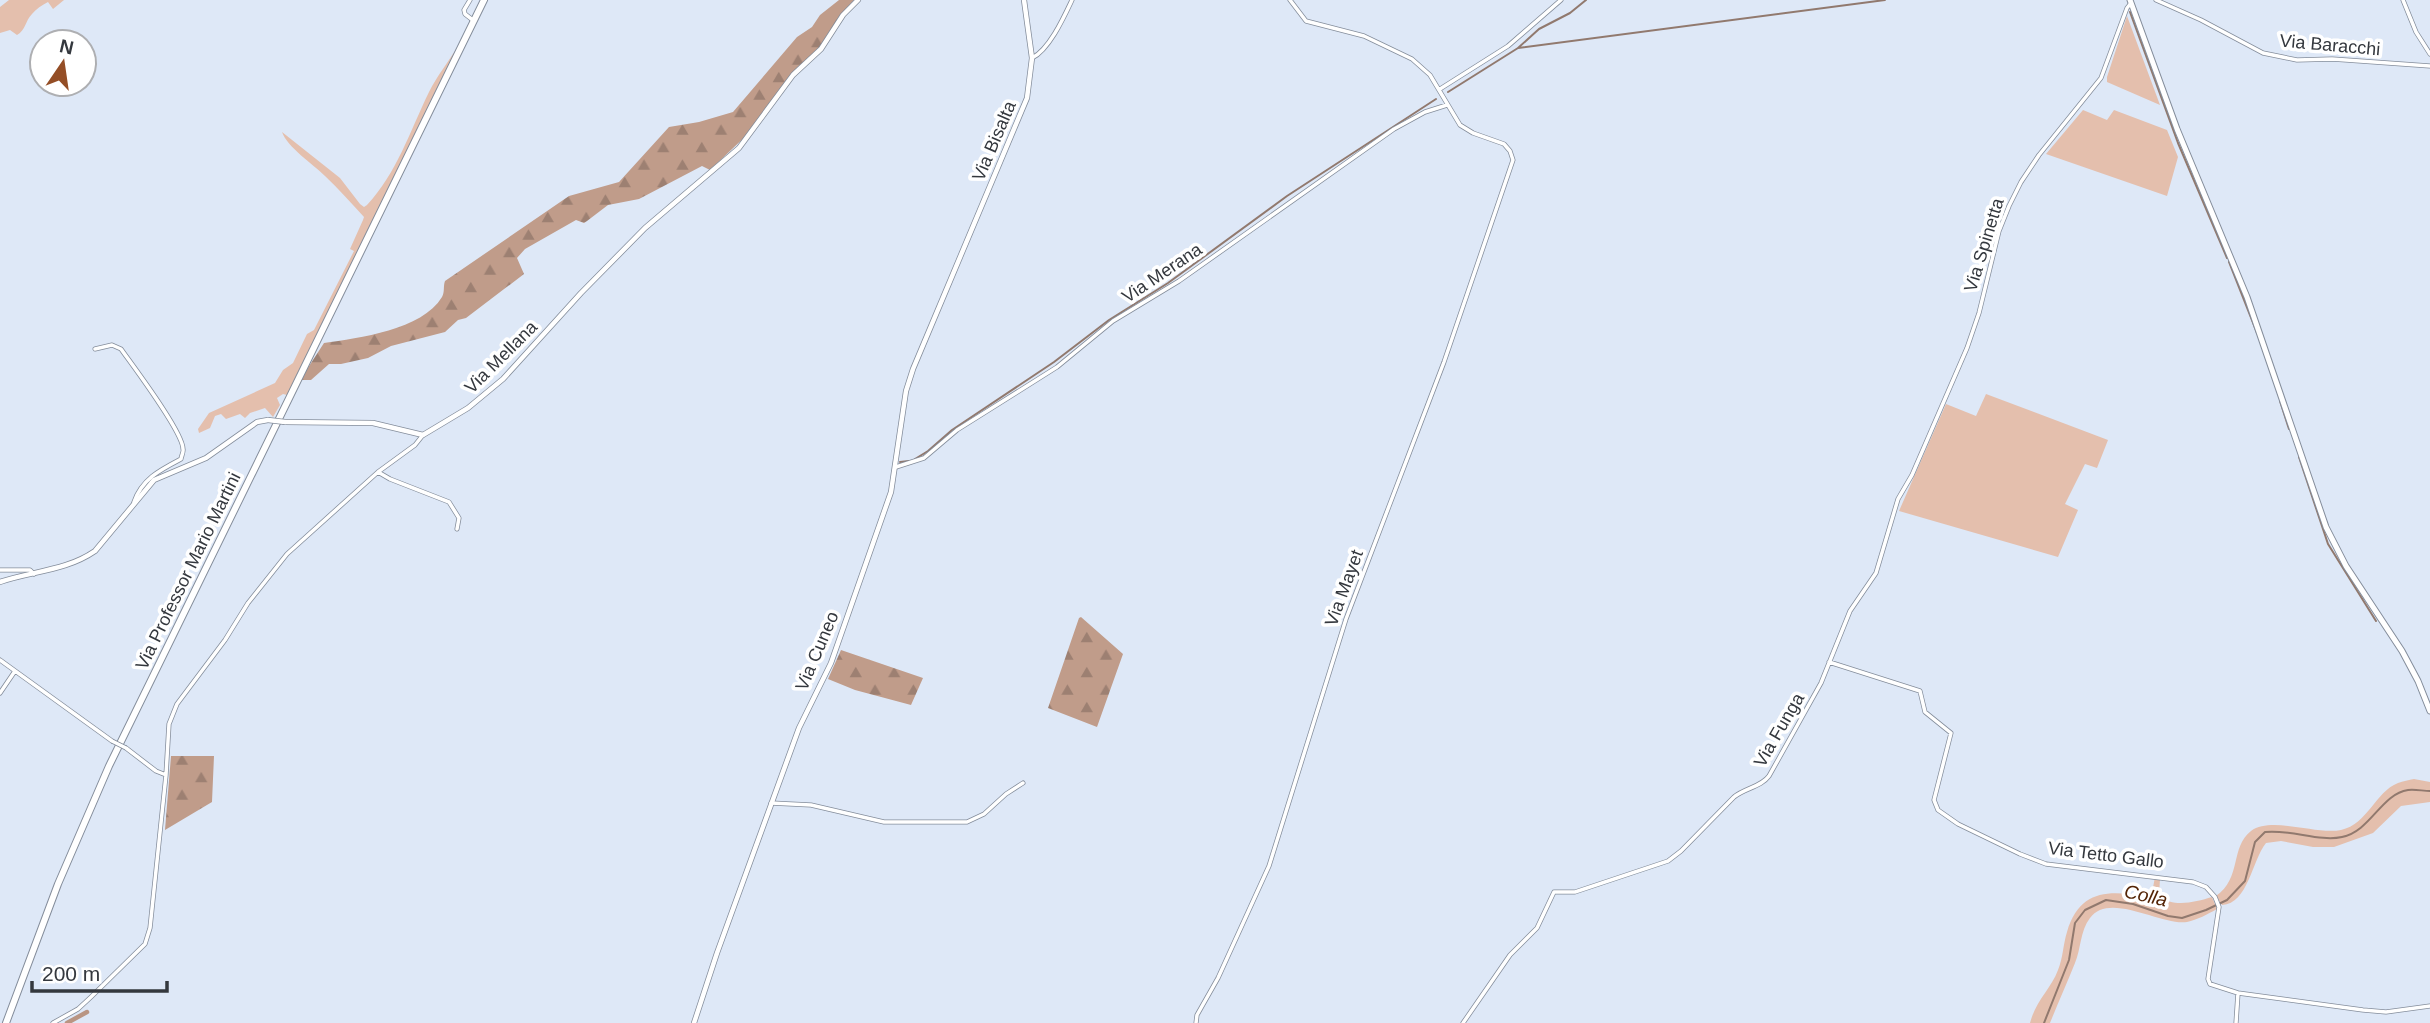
<svg xmlns="http://www.w3.org/2000/svg" width="2430" height="1023" viewBox="0 0 2430 1023" font-family="Helvetica,sans-serif">
	<defs>
		<pattern id="forest-firs" width="22" height="20" patternUnits="userSpaceOnUse" patternTransform="scale(1.75)"><rect width="22" height="20" fill="#c09c8a"/><path d="M5 1l3.5 6h-7zM16 11l3.5 6h-7z" fill="#9d8072"/></pattern>
	</defs>
	<rect width="100%" height="100%" fill="#dee8f7"/>
	<path fill="#e4bfad" d="M9,0H64L53,9L48,2C42,5 36,9 32,14C25,21 26,30 17,35L10,30L0,33V7Z
		M2127,16L2160,105L2107,82V77Z
		M458,46L287,395L283,394L277,398L280,405L273,417L265,408L250,413L245,418L240,414L226,419L221,414L215,416L210,428L199,433L198,429L209,413L275,383L283,370L293,363L307,334L314,330L354,251L350,249L363,220L364,217C351,203 339,189 325,176C313,164 287,147 282,132L340,178L360,204L364,207L367,205C397,173 410,131 429,92C437,76 449,61 458,46Z
		M2083,110L2107,120L2114,110L2167,130L2178,157L2167,196L2046,154Z
		M1986,394L2108,440L2097,468L2085,464L2065,504L2078,510L2058,557L1899,511L1946,404L1976,416Z
		M2414,779L2430,782V802L2401,806L2373,833L2334,847H2313L2281,841L2266,843C2252,860 2248,904 2222,905L2216,896C2242,878 2230,847 2251,831C2272,816 2316,835 2341,830C2368,824 2375,792 2398,783C2403,781 2409,780 2414,779Z
		M2155,877L2160,879L2159,896C2174,908 2195,902 2212,897L2217,909C2208,914 2197,920 2187,922C2162,926 2109,891 2090,918C2080,931 2081,949 2075,963C2067,983 2058,1003 2050,1023H2030C2036,1000 2051,989 2058,970C2063,958 2063,945 2067,932C2080,887 2113,890 2151,898Z"/>
	<path fill="url(#forest-firs)" d="M839,0H854L840,15L820,48L790,76L751,131L710,170L702,166L639,199L608,205L587,221L584,223L576,220L525,249L517,258L524,274L466,318L458,320L445,332L391,346L368,358L341,364H329L311,380H300L324,343C359,338 422,330 442,297C445,292 443,286 445,281L569,196L619,182L669,127L699,122L733,112L797,37L812,27L820,15Z
		M1081,617L1123,654L1097,727L1048,708L1079,618Z
		M841,650L923,678L911,705L855,690L828,679Z
		M171,756H214L212,802L165,830Z"/>
	<g fill="none" stroke-linecap="round" stroke-linejoin="round">
		<path stroke="#91796e" stroke-width="2" d="M2130,12L2178,143L2227,258
			M1518,48L1885,0
			M1448,92L1518,48L1539,29L1570,13L1586,0
			M2229,262L2257,333
			M2280,401L2289,429
			M2299,457L2328,544L2376,621
			M915,459L928,451L952,430L1054,362L1109,320L1168,283L1287,196L1436,99
			M900,462L909,461
			M2044,1023L2069,960L2075,923L2085,910L2106,900L2133,904L2168,916L2182,918L2206,910L2227,900L2245,881L2255,842L2265,832C2291,829 2319,842 2342,837C2371,831 2381,794 2408,790C2415,789 2423,791 2430,791"/>
		<path stroke="#b99583" stroke-width="4.5" d="M67,1023L87,1012"/>
		<g stroke="#848d9b" stroke-width="5">
			<path id="minor" d="M470,0L464,10L465,14L474,21
				M2156,0L2201,20L2263,53L2297,60L2332,59L2430,66
				M2403,0L2416,32L2430,54
				M1032,58C1049,50 1064,17 1072,0
				M1440,89L1508,46L1561,0
				M95,349L112,345L121,349C133,366 183,432 183,449C184,451 181,457 181,459C160,470 142,479 134,502
				M896,467L924,458L957,430L1057,367L1113,321L1179,281L1394,129L1425,112L1447,105
				M378,472L390,479L449,502L459,518L457,529
				M0,570H30L34,574
				M0,660L112,741
				M1829,662L1920,691L1925,712L1951,733L1934,800L1938,810L1958,824L2020,854L2046,864L2193,882L2206,887L2215,897L2219,907L2208,979L2210,984L2238,993L2363,1010L2386,1012L2430,1006
				M0,693L15,671
				M166,775L169,724L177,704L225,640L248,603L287,554L378,472L415,445L423,435
				M771,803L811,805L884,822H967L984,814L1006,794L1023,783
				M53,1023L78,1009L91,997L145,944L150,928L166,775L156,771L126,748
				M1196,1023L1197,1015L1218,978L1269,866L1346,619L1444,362L1513,160L1510,151L1504,144L1473,133L1460,125L1430,75L1412,59L1364,36L1306,21L1290,0
				M1463,1023L1510,955L1537,928L1554,892H1575L1668,861L1681,851L1734,797C1745,788 1761,787 1769,776L1821,683L1850,611L1876,573L1898,499L1912,475L1967,348L1979,313L1999,231L2009,206L2021,182L2039,155L2101,78L2127,8L2131,3
				M2236,1023L2238,993"/>
		</g>
		<g stroke="#848d9b" stroke-width="6">
			<path id="tertiary" d="M285,422L373,423L423,435L468,408L503,379L581,293L645,228L739,148L793,75L821,49L843,15L858,0
				M0,582C32,571 66,571 95,551L154,480L206,458L257,422L268,420
				M694,1023L717,953L799,728L831,663L891,492L906,391L913,369L1027,98L1032,58L1024,0"/>
		</g>
		<g stroke="#848d9b" stroke-width="7">
			<path id="secondary" d="M2130,0L2177,129L2247,297L2326,527L2346,566L2402,651L2418,681L2430,711"/>
		</g>
		<g stroke="#848d9b" stroke-width="8">
			<path id="primary" d="M6,1023L58,884L109,766L484,0"/>
		</g>
		<use href="#minor" stroke="#fff" stroke-width="3.5"/>
		<use href="#tertiary" stroke="#fff" stroke-width="4.5"/>
		<use href="#secondary" stroke="#fff" stroke-width="5"/>
		<use href="#primary" stroke="#fff" stroke-width="6"/>
		<g stroke="#848d9b" stroke-width="5" stroke-linecap="butt">
			<path id="minor-bridge" d="M112,741L126,748"/>
		</g>
		<g stroke="#848d9b" stroke-width="6" stroke-linecap="butt">
			<path id="tertiary-bridge" d="M268,420L285,422"/>
		</g>
		<use href="#minor-bridge" stroke="#fff" stroke-width="3.5"/>
		<use href="#tertiary-bridge" stroke="#fff" stroke-width="4.5"/>
	</g>
	<g text-anchor="middle" stroke-width="7" stroke-linejoin="round" paint-order="stroke">
		<g font-size="18" fill="#34383e" stroke="#fff">
			<text transform="translate(2330 45) rotate(5)" y="6">Via Baracchi</text>
			<text transform="translate(994 141) rotate(-67)" y="6">Via Bisalta</text>
			<text transform="translate(1984 245) rotate(-73)" y="6">Via Spinetta</text>
			<text transform="translate(1162 273) rotate(-34)" y="6">Via Merana</text>
			<text transform="translate(501 357) rotate(-45)" y="6">Via Mellana</text>
			<text transform="translate(188 571) rotate(-64)" y="6">Via Professor Mario Martini</text>
			<text transform="translate(1344 588) rotate(-70)" y="6">Via Mayet</text>
			<text transform="translate(817 651) rotate(-67)" y="6">Via Cuneo</text>
			<text transform="translate(1779 730) rotate(-60)" y="6">Via Funga</text>
			<text transform="translate(2106 855) rotate(7)" y="6">Via Tetto Gallo</text>
		</g>
		<g font-size="19" font-style="italic" fill="#532406" stroke="#fff">
			<text transform="translate(2146 895) rotate(13)" y="7">Colla</text>
		</g>
	</g>
	<g transform="translate(63 63) rotate(13)"><circle r="33" fill="#ffffff" stroke="#aeafb2" stroke-width="2"/>
	<path d="M0-5L12 26L0 18L-12 26Z" fill="#944e26"/>
	<text y="-10" font-size="19" font-weight="bold" text-anchor="middle" fill="#34383e">N</text>
	</g>
	<path d="M32 981v10h135v-10" fill="none" stroke="#34383e" stroke-width="3.5"/>
	<text x="42" y="981" font-size="21" fill="#34383e" stroke="#ffffff" stroke-width="5" paint-order="stroke">200 m</text>
</svg>
